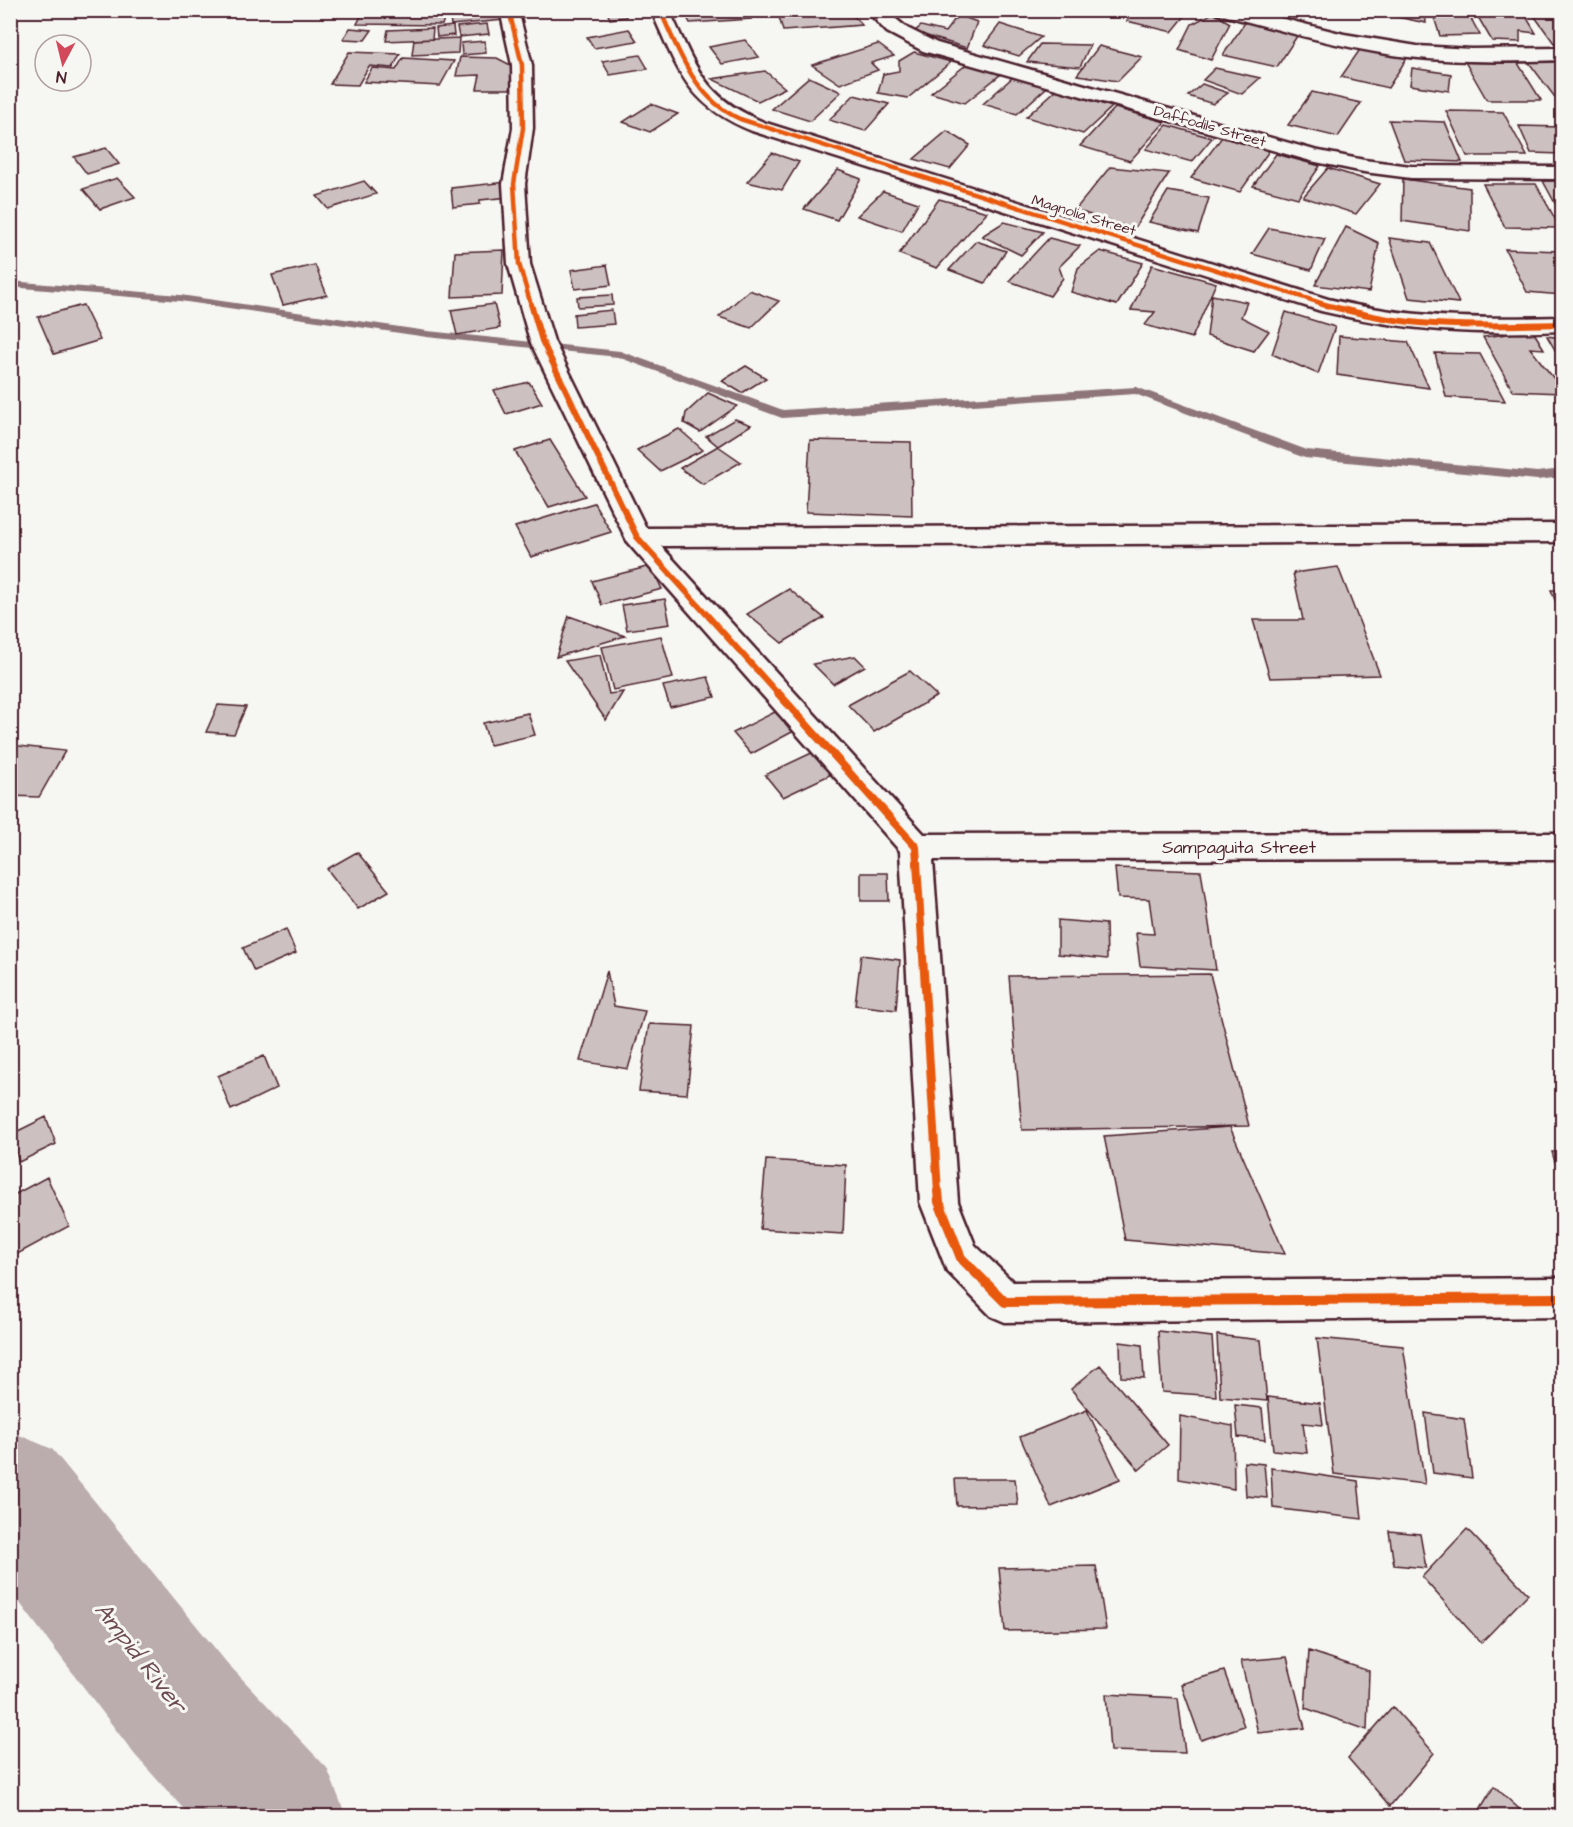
<svg xmlns="http://www.w3.org/2000/svg" width="1573" height="1827" viewBox="0 0 1573 1827" font-family="'Architects Daughter',sans-serif">
	<rect width="100%" height="100%" fill="#f6f6f2"/>
	<filter id="ink" filterUnits="userSpaceOnUse"><feTurbulence type="fractalNoise" baseFrequency=".0167" numOctaves="2"/><feDisplacementMap in="SourceGraphic" scale="12" xChannelSelector="R" yChannelSelector="G"/><feConvolveMatrix kernelMatrix="1 2 1 2 8 2 1 2 1" color-interpolation-filters="sRGB"/></filter>
	<g filter="url(#ink)">
		<g fill="none" stroke-linecap="round" stroke-linejoin="round">
			<path fill="#8e747a" fill-rule="evenodd" d="M10,281L180,295L427,331L620,351L783,410L1136,387L1307,450L1537,472L1562,469V477L1537,480L1305,458L1135,394L782,418L618,357L427,337L180,301L10,287Z"/>
			<path fill="#bbadae" fill-rule="evenodd" d="M10,1431L52,1449L227,1663L327,1768L346,1816H190L135,1755L10,1590Z"/>
		</g>
		<path fill="#ccc1c0" stroke="#4a1f2b" stroke-width="1.5" d="M502,10L504,20L451,25L449,11Z
			M606,10H623L626,17L610,19Z
			M683,10H745L751,19L690,23Z
			M848,10L862,25L783,31L779,17Z
			M1137,10H1190L1172,32L1127,21Z
			M1391,10H1425L1426,23L1393,16Z
			M1474,10H1522L1536,33L1520,31V42L1492,41Z
			M1530,10L1562,12V43H1554Z
			M1432,11L1470,17L1480,35L1440,36Z
			M1213,13L1230,23L1211,60L1179,50L1192,24Z
			M958,15L977,22L967,48L914,32L921,26L945,32Z
			M361,16H445L442,25L357,24Z
			M1248,18L1301,30L1277,67L1223,55Z
			M487,24L489,34L459,37L457,27Z
			M1000,24L1041,37L1019,56L984,45Z
			M453,26L454,35L437,37L436,28Z
			M350,28L372,30L365,40L343,39Z
			M433,28L432,39L386,41L388,30Z
			M629,29L637,41L594,48L587,37Z
			M459,38L458,53L412,55L414,40Z
			M745,40L759,57L722,64L709,47Z
			M485,41L486,53L462,55L461,43Z
			M878,44L894,56L871,63L878,70L840,84L812,65Z
			M1040,44L1090,45L1080,67L1027,62Z
			M1099,46L1142,57L1118,81L1077,75Z
			M1361,48L1407,58L1388,88L1341,77Z
			M349,52L400,54L393,68L369,66L358,85L330,84Z
			M914,52L951,62L908,98L878,93L883,74L899,71V61Z
			M640,55L648,69L610,75L602,61Z
			M460,57L497,58L522,71L512,89H477L480,75L456,76Z
			M403,58L454,61L440,86L364,82L372,68L396,70Z
			M1562,59V100H1557L1527,60Z
			M1464,60H1516L1541,100H1487Z
			M967,64L1001,74L965,103L931,93Z
			M1215,68L1260,78L1242,94L1203,80Z
			M1412,68L1451,74L1449,91L1410,85Z
			M765,71L785,88L758,101L712,79Z
			M809,77L841,92L810,121L772,109Z
			M1013,77L1047,87L1017,114L983,104Z
			M1202,84L1228,93L1213,104L1188,96Z
			M1056,90L1112,107L1083,134L1026,117Z
			M1312,92L1361,103L1338,137L1288,125Z
			M854,95L889,104L865,131L829,120Z
			M651,104L678,114L650,132L623,122Z
			M1115,108L1165,122L1130,161L1080,146Z
			M1446,111L1503,112L1527,156H1467Z
			M1389,120L1445,122L1462,162L1404,160Z
			M1167,125L1212,138L1192,162L1146,149Z
			M1519,126L1562,127V154L1531,153Z
			M947,131L970,145L950,169L914,159Z
			M1222,137L1269,151L1240,192L1191,178Z
			M106,148L119,164L87,174L74,157Z
			M772,153L799,162L782,190L747,182Z
			M1276,154L1320,166L1298,198L1253,186Z
			M1110,167L1169,173L1134,229L1075,210Z
			M1328,168L1380,184L1356,214L1303,197Z
			M838,170L861,179L837,220L804,209Z
			M117,178L135,197L100,209L83,189Z
			M1403,179L1470,188V231L1402,221Z
			M364,181L376,194L328,209L317,196Z
			M1543,181H1562V216Z
			M507,182L510,197L480,200V204L453,207L451,188Z
			M1483,184H1536L1560,228L1505,227Z
			M883,191L918,203L902,231L857,216Z
			M1168,191L1209,198L1198,233L1149,222Z
			M939,199L987,212L937,268L899,254Z
			M1004,222L1043,232L1021,255L982,236Z
			M1346,227L1379,243L1369,292L1315,285Z
			M1269,228L1325,239L1311,270L1252,254Z
			M1049,238L1080,246L1059,267L1063,278L1050,296L1009,281Z
			M1389,238L1430,243L1459,303L1409,298Z
			M976,241L1006,251L985,283L949,270Z
			M1505,249L1561,251L1562,295L1527,292Z
			M504,250L502,295L452,297L455,252Z
			M1100,251L1143,263L1117,305L1071,292L1078,268Z
			M315,265L327,295L283,305L272,275Z
			M607,265L611,285L575,289L571,270Z
			M1152,265L1216,283L1192,338L1145,325L1155,312L1131,310Z
			M749,290L779,301L751,328L719,317Z
			M612,295L613,305L578,307L577,297Z
			M1212,295L1247,302L1241,317L1269,331L1254,351L1207,336Z
			M494,304L500,328L457,335L451,310Z
			M83,305L100,340L54,354L38,317Z
			M612,310L614,324L575,327L574,314Z
			M1286,312L1335,327L1318,374L1272,354Z
			M1533,331L1544,349L1530,348L1562,389V393L1513,391L1483,337Z
			M1339,336L1408,342L1429,388L1337,375Z
			M1547,336L1562,338V362Z
			M1435,353L1480,354L1505,401L1446,397Z
			M746,366L766,378L742,393L722,381Z
			M529,382L542,403L506,414L494,390Z
			M708,393L737,406L700,432L684,423L686,413Z
			M735,419L751,425L718,446L706,436Z
			M679,429L703,450L660,471L637,450Z
			M550,440L585,496L549,507L515,451Z
			M810,440L911,442L912,516L806,512Z
			M718,446L741,462L703,484L680,468Z
			M594,503L611,532L531,557L515,527Z
			M651,566L662,589L602,605L592,581Z
			M1338,567L1380,675L1270,678L1253,620H1303L1293,573Z
			M789,589L824,618L782,643L747,614Z
			M1551,590H1562V617Z
			M665,599L670,624L627,630L622,605Z
			M569,616L625,636L556,657Z
			M661,636L673,678L613,690L602,647Z
			M600,655L609,694L623,692L606,720L565,661Z
			M855,656L865,666L833,684L813,664Z
			M910,671L937,696L874,732L848,705Z
			M708,677L715,697L670,707L663,686Z
			M218,705L246,707L234,734L206,732Z
			M775,712L794,731L751,754L733,733Z
			M528,713L535,735L490,745L483,723Z
			M10,745L65,751L39,797L10,796Z
			M818,750L836,772L783,797L765,775Z
			M357,852L389,891L358,909L327,869Z
			M1115,868L1201,871L1216,970L1140,966L1136,933L1154,934L1149,899L1118,898Z
			M861,873H888L889,901H861Z
			M1058,920L1106,924L1107,959L1058,954Z
			M286,929L296,953L254,971L243,948Z
			M861,955L900,960L896,1010L855,1005Z
			M607,971L614,1006L645,1011L628,1069L580,1061Z
			M1210,974L1249,1126L1022,1130L1009,976Z
			M649,1024L694,1026L687,1094L639,1091Z
			M264,1056L277,1088L231,1110L218,1076Z
			M46,1117L56,1144L19,1162L10,1135Z
			M1230,1127L1285,1254L1125,1240L1104,1136Z
			M1552,1152H1562V1185Z
			M766,1160L846,1165L843,1234L760,1229Z
			M47,1177L69,1226L10,1258V1197Z
			M1158,1331L1212,1337L1216,1396L1162,1392Z
			M1217,1335L1261,1340L1267,1401L1220,1397Z
			M1317,1338L1403,1346L1425,1484L1334,1474Z
			M1120,1342L1142,1345L1144,1378L1121,1377Z
			M1100,1365L1168,1445L1139,1470L1071,1389Z
			M1268,1397L1320,1403L1323,1425L1303,1423L1307,1453L1273,1450Z
			M1235,1405L1262,1408L1265,1440L1238,1437Z
			M1087,1410L1120,1479L1051,1507L1020,1437Z
			M1425,1413L1464,1419L1472,1478L1433,1473Z
			M1180,1416L1233,1426L1234,1489L1179,1479Z
			M1244,1462L1264,1464L1267,1498L1246,1496Z
			M1271,1468L1358,1481L1362,1519L1273,1508Z
			M955,1479H1015L1018,1505L957,1506Z
			M1467,1529L1528,1594L1481,1643L1422,1577Z
			M1389,1531L1420,1534L1426,1568L1394,1565Z
			M1096,1566L1106,1629L1005,1631L999,1568Z
			M1309,1651L1369,1671L1367,1730L1305,1708Z
			M1287,1657L1305,1728L1258,1733L1241,1661Z
			M1224,1671L1244,1726L1201,1740L1181,1684Z
			M1106,1694L1178,1698L1185,1753L1110,1751Z
			M1393,1707L1434,1753L1390,1806L1348,1758Z
			M1494,1786L1527,1816H1476Z"/>
		<g fill="none" stroke-linecap="round" stroke-linejoin="round">
			<g stroke="#4a1f2b" stroke-width="5">
				<path id="minor" d="M500,10H518L532,65L533,128L525,184L530,264L554,341L646,528L1562,524V542L661,546L924,834L1562,833V859L933,860L958,1202L975,1245L1013,1282L1562,1278V1317L1005,1322L991,1316L947,1271L920,1202L900,851L628,543L530,341L508,264L503,184L513,128L512,65Z
					M651,10H669C697,68 702,97 766,123L1328,299C1411,319 1478,319 1562,317V331C1476,335 1405,331 1321,311L752,131C687,105 678,70 651,10Z
					M866,10H885L907,28L937,43L1314,150L1364,160L1411,166L1562,167V179L1411,178L1364,172L1311,161L923,51L887,32Z
					M1216,10H1248L1344,34L1417,46L1471,49L1562,48V60C1506,62 1449,63 1393,55C1334,46 1276,29 1219,14Z"/>
			</g>
			<use href="#minor" fill="#f6f6f2" fill-rule="evenodd"/>
			<g stroke="#f6f6f2" stroke-width="7">
				<path id="cycleway-far3" d="M509,10L522,65L523,128L514,184L519,264L531,305
					M660,10C679,52 695,99 740,119L1327,305"/>
			</g>
			<g stroke="#f6f6f2" stroke-width="9">
				<path id="cycleway-far2" d="M531,304L542,341L637,537L779,695
					M1321,304C1353,312 1386,320 1420,323C1467,327 1515,325 1562,324"/>
			</g>
			<g stroke="#f6f6f2" stroke-width="11">
				<path id="cycleway-far1" d="M778,693L916,847L938,1192"/>
			</g>
			<g stroke="#f6f6f2" stroke-width="14">
				<path id="cycleway" d="M938,1191L939,1202L961,1258L1005,1302L1562,1298"/>
			</g>
			<use href="#cycleway-far3" stroke="#e8590c" stroke-width="4.5"/>
			<use href="#cycleway-far2" stroke="#e8590c" stroke-width="6"/>
			<use href="#cycleway-far1" stroke="#e8590c" stroke-width="8"/>
			<use href="#cycleway" stroke="#e8590c" stroke-width="10"/>
		</g>
	</g>
	<g text-anchor="middle" stroke-width="6" stroke-linejoin="round" paint-order="stroke">
		<g font-size="15" fill="#4a1f2b" stroke="#f6f6f2">
			<text transform="translate(1210 126) rotate(16)" y="5">Daffodils Street</text>
			<text transform="translate(1084 215) rotate(17)" y="5">Magnolia Street</text>
		</g>
		<g font-size="18" fill="#4a1f2b" stroke="#f6f6f2">
			<text x="1239" y="853">Sampaguita Street</text>
		</g>
		<g font-size="24" font-style="italic" fill="#6c4a52" stroke="#f6f6f2">
			<text transform="translate(141 1657) rotate(52)" y="8">Ampid River</text>
		</g>
	</g>
	<rect width="1573" height="1827" fill="none" stroke="#f6f6f2" stroke-width="36"/>
	<rect x="18" y="18" width="1537" height="1791" fill="none" stroke="#4a1f2b" stroke-width="2" filter="url(#ink)"/>
	<g transform="translate(63 63) rotate(187)"><circle r="28" fill="#f6f6f2" stroke="#b1a0a2" stroke-width="1.5"/>
	<path d="M0-4.5L10 22L0 15L-10 22Z" fill="#d1495b"/>
	<text y="-9" font-size="16" font-weight="bold" text-anchor="middle" fill="#4a1f2b">N</text>
	</g>
</svg>
